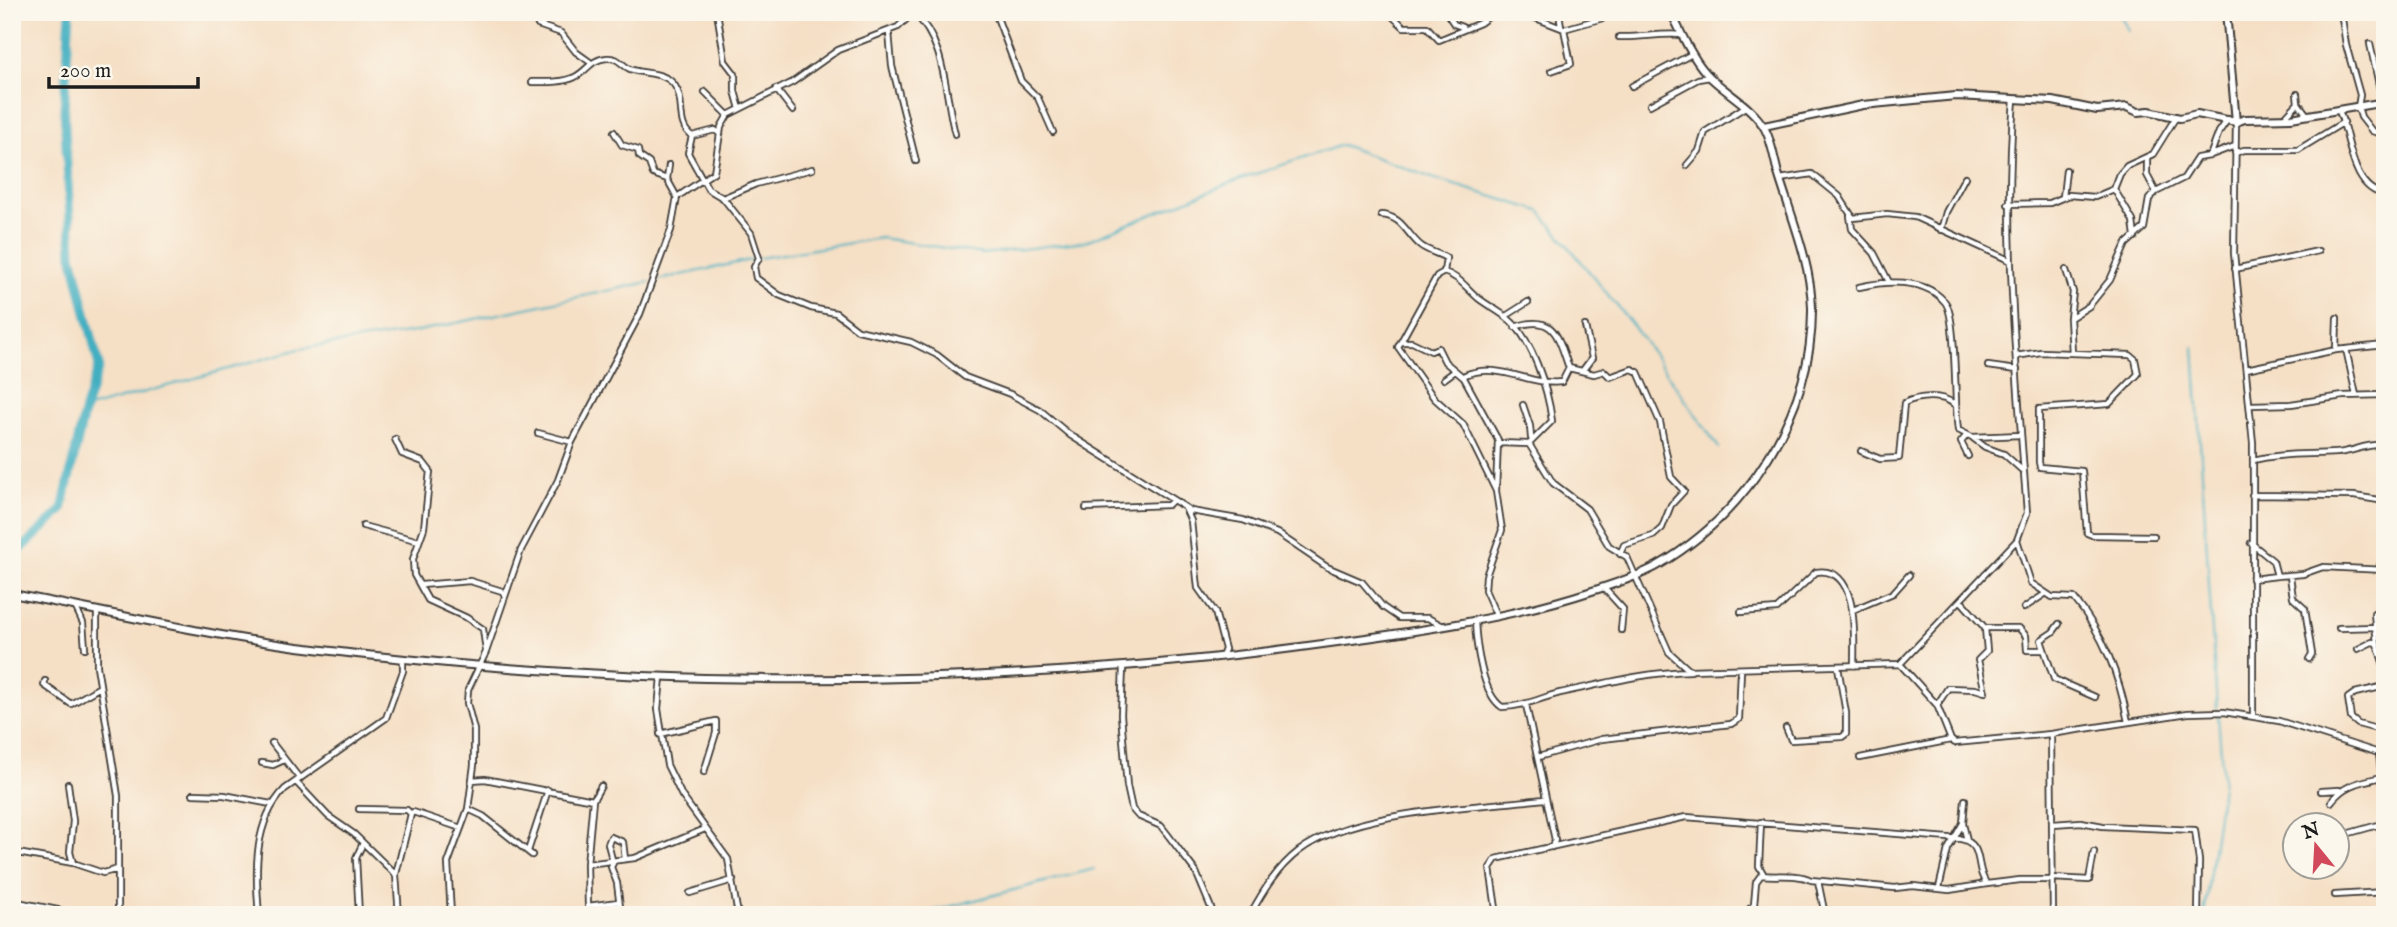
<svg xmlns="http://www.w3.org/2000/svg" width="2397" height="927" viewBox="0 0 2397 927" font-family="'IM FELL English',serif">
	<rect width="100%" height="100%" fill="#fbf7ec"/>
	<filter id="ink" filterUnits="userSpaceOnUse"><feTurbulence type="fractalNoise" baseFrequency=".0143" numOctaves="2"/><feDisplacementMap in="SourceGraphic" scale="14" xChannelSelector="R" yChannelSelector="G"/><feConvolveMatrix kernelMatrix="1 2 1 2 8 2 1 2 1" color-interpolation-filters="sRGB"/></filter>
	<filter id="wash" filterUnits="userSpaceOnUse"><feTurbulence type="fractalNoise" baseFrequency=".00686" numOctaves="4" result="noise"/><feDisplacementMap in="SourceGraphic" scale="28" xChannelSelector="R" yChannelSelector="G"/><feGaussianBlur stdDeviation="1.57" result="paint"/><feColorMatrix in="noise" values="0 0 0 0 0 0 0 0 0 0 0 0 0 0 0 0 0 1.4 0 .05"/><feComposite in="paint" operator="in"/></filter>
	<g filter="url(#wash)">
		<rect width="100%" height="100%" fill="#f5dfc5"/>
		<g fill="none" stroke-linecap="round" stroke-linejoin="round">
			<path stroke="#43afc1" stroke-width="2" d="M2119,12L2128,30
				M654,281L759,258L881,238L983,254L1086,241L1235,181L1342,145L1435,179L1540,211L1635,328L1719,448
				M2194,347L2217,709
				M85,409L299,349L414,332L649,282
				M173,915L181,911
				M918,915L1094,869
				M2204,915L2223,779L2218,715"/>
			<path stroke="#43afc1" stroke-width="9" d="M12,558L62,510L85,409L99,366L72,255L64,110L70,12"/>
		</g>
	</g>
	<g filter="url(#ink)">
		<g fill="none" stroke-linecap="round" stroke-linejoin="round">
			<g stroke="#3d3935" stroke-width="8">
				<path id="minor" d="M533,12L538,25L561,33L576,52L590,62
					M717,12L725,61L735,74V91L740,109
					M995,12L1021,81L1038,98L1053,132
					M1388,12L1404,27H1427L1439,40L1480,23L1495,12
					M1446,12L1454,24L1462,27
					M1520,12L1564,29L1624,12
					M1559,12L1561,27
					M2341,12L2346,45L2360,95L2358,107L2361,117L2372,131L2385,135
					M914,13C947,44 944,93 955,134
					M889,32L892,66L916,161
					M1619,37C1641,38 1660,33 1682,35
					M2370,44L2383,103
					M1551,71L1571,64L1564,29
					M532,82C546,82 562,83 575,77C587,71 591,59 607,58C619,57 621,65 630,69C645,75 665,71 675,86C686,102 675,124 692,136
					M1632,86L1692,54
					M776,89L793,111
					M705,92L728,115
					M2298,103L2308,116
					M1650,105L1698,79L1710,77
					M2339,111C2350,134 2350,190 2385,194
					M2285,117L2298,103L2297,94
					M2236,122L2234,253L2253,443V715
					M614,132L622,145L638,150L639,156L649,163L653,174L667,179L677,197
					M720,134L715,130L692,136L688,153L708,189L723,198L751,233L759,258L754,267L756,278L779,295L811,308L836,313L858,330L911,342L937,355L965,377L1010,394L1040,410L1070,435L1191,511L1243,520L1277,533L1327,567L1362,582L1383,607L1399,618H1428L1443,626
					M2235,153L2244,150H2298L2344,122
					M2211,155L2235,146
					M1687,165L1699,151L1705,132L1745,107
					M667,179L669,165
					M1780,179L1812,174L1839,196L1853,218L1887,214L1915,217L2009,260
					M2114,189L2133,221L2135,237
					M2156,192L2184,178L2197,158L2210,156L2219,132L2228,119
					M2063,197L2066,170
					M723,198L756,184L812,169
					M2008,204L2050,203L2069,195L2095,197L2114,189L2120,174L2127,166L2153,154L2176,117
					M1381,215C1402,216 1406,233 1420,245C1427,251 1438,253 1446,258L1444,272L1437,276L1398,347L1434,398L1463,424L1496,491
					M1850,216L1852,229L1874,253L1889,282
					M1941,230L1946,212L1965,177
					M2235,269L2318,251
					M2066,270L2073,292L2070,318L2072,353
					M1444,272C1460,277 1466,288 1478,298C1487,305 1497,310 1506,317C1532,336 1548,390 1552,421L1529,444
					M1859,287C1886,281 1924,277 1945,302C1957,316 1954,405 1958,430L1972,437L2021,435
					M1506,316L1528,302
					M2070,318L2089,306L2110,280L2126,244L2144,228L2149,199L2156,192L2147,175V157
					M1515,327C1555,313 1558,337 1569,368
					M1402,342H1412L1431,351L1438,348L1445,362L1464,378L1498,440L1496,491L1502,530L1486,576L1485,590L1497,617
					M2346,349L2356,395
					M2336,350L2337,318
					M2016,356L2041,352L2130,355L2135,359L2138,374L2109,404L2039,409V462L2040,467L2082,471L2087,533L2092,535L2154,536
					M1988,366L2017,370
					M2246,369L2336,350L2385,345
					M1583,370L1592,358L1585,326
					M1464,378L1465,375C1499,361 1529,386 1562,382L1569,368L1594,374L1604,371L1610,377L1632,369L1638,372L1660,422L1671,477L1684,491L1671,505L1662,528L1653,536L1624,545L1620,554
					M1444,379L1455,371
					M1523,405L1530,426L1531,438
					M2250,405L2291,404L2343,396L2385,395
					M538,433L572,442
					M1966,436L1961,442L1968,456
					M1973,438L1985,447L2004,454L2023,471
					M395,439L402,454L423,462L430,471L424,528L413,559L414,575L428,600L467,618L483,629L486,651
					M1498,443L1529,444
					M1529,444L1553,483L1587,509L1609,546L1627,557L1669,652L1689,670L1900,664L1937,705L1951,740L1955,743L2051,734L2188,713L2224,712L2279,721L2385,755
					M1861,451L1880,459L1899,458L1904,403C1919,396 1941,394 1954,404
					M2253,460C2281,453 2307,455 2336,453C2354,452 2366,443 2385,445
					M2252,495L2354,496L2385,501
					M1086,508L1168,505L1172,501
					M1185,508L1191,521L1198,588L1215,612L1225,649L1222,657
					M363,526L419,541
					M2017,540L2031,583L2052,597L2074,598C2104,635 2119,675 2128,722
					M2251,543L2273,561L2277,576L2303,574L2323,567L2385,570
					M2379,569L2385,548
					M2290,576L2293,598L2305,609L2312,654L2309,659
					M2252,579L2277,576
					M421,585L470,581L502,591L505,595
					M1603,587L1623,609L1621,630
					M1961,601L1985,628H2019L2026,636L2027,650H2043
					M75,606L83,623L85,648
					M2024,608L2045,594
					M2385,608L2374,613L2377,644L2385,668
					M97,610V666L118,796V915
					M1853,610L1893,593L1909,575
					M1741,612L1777,609L1816,572C1860,565 1854,639 1854,666
					M1475,621C1476,644 1482,694 1502,707C1523,707 1540,698 1560,693C1603,684 1647,672 1691,671
					M2059,624L2053,632L2041,640L2054,679L2095,697
					M2339,628L2376,627
					M2358,649L2372,642L2377,643
					M1900,664L2017,540L2027,513C2017,374 2003,238 2014,99
					M1123,668L1121,715L1127,786L1132,809L1138,816L1161,826L1168,835L1196,872L1214,915
					M661,677L658,709L667,765L682,796L728,859L738,915
					M45,681L44,685L71,704L100,687
					M1985,692L1978,660L1987,651L1985,628
					M1526,705L1555,840L1552,847
					M1937,705L1948,688L1975,689L1985,692
					M2385,715L2379,754L2385,802
					M1786,728L1791,740L1842,737L1846,734V713L1838,667
					M2380,730L2358,724L2351,718L2348,698L2355,693L2385,686
					M660,734L716,721V733L704,772
					M2051,734L2053,915
					M272,743L300,779
					M1538,757L1602,739L1731,724L1739,719L1741,670
					M1860,758L1951,740
					M262,763L273,765L284,760
					M472,780L485,779L593,800
					M296,782L328,816L354,834L396,875L399,915
					M68,784L73,821L70,852L73,863
					M2321,791L2339,790
					M193,794L224,795L271,804
					M2331,802C2344,784 2360,782 2382,777
					M359,809L407,810L411,814L413,812L461,828
					M468,809L483,816L532,855
					M1761,822L1759,866L1764,875
					M1963,824L1967,840
					M2053,824L2081,822L2103,826L2195,830L2199,861L2198,915
					M2339,836L2385,823
					M528,851L548,790
					M12,852L73,863L103,873L118,869
					M12,864L16,853
					M587,864L593,800L601,786
					M396,874L411,814
					M2052,878L2089,880L2094,852
					M1818,881L1825,915
					M1939,888L1948,849L1963,823L1965,800
					M690,893L733,880
					M2335,895L2385,892
					M12,901L83,915
					M618,902L588,906L587,864L635,858L705,829
					M2281,911V915
					M259,915C255,872 253,822 285,789L386,718L403,671V659
					M359,915L356,858L363,843
					M451,915L448,863L468,809L474,765V730L467,703L468,690L486,652L521,550L558,480L572,442L640,314L671,230L677,197L714,172L721,127L728,115L793,82L838,50L898,27L914,12
					M621,915L617,883L611,867L613,863L608,844L611,837L623,842L625,859
					M1250,915C1263,891 1277,868 1299,851C1353,810 1477,807 1545,799
					M1316,915L1317,911
					M1497,915L1490,868L1496,859L1686,817L1961,839C1985,844 1974,869 1987,884L2020,880H2052
					M1743,915L1754,905L1756,882L1761,875C1777,877 1796,873 1811,880L1895,888L1913,886L1949,890L1987,884"/>
			</g>
			<g stroke="#3d3935" stroke-width="10">
				<path id="tertiary" d="M2226,12L2236,122
					M1764,126L1863,105L1956,96L2053,101L2097,110L2127,107L2138,112L2149,111L2180,118L2197,114L2236,122L2245,119L2291,118L2385,102
					M12,594C108,612 202,634 298,647C641,690 988,691 1330,643C1419,631 1507,619 1592,591C1614,584 1637,577 1657,566C1747,514 1813,413 1812,308C1811,263 1791,216 1778,173C1774,159 1772,142 1765,129C1752,105 1723,92 1706,73C1691,56 1681,33 1671,12"/>
			</g>
			<use href="#minor" stroke="#fff" stroke-width="4.5"/>
			<use href="#tertiary" stroke="#fff" stroke-width="6"/>
		</g>
	</g>
	<rect width="2397" height="927" fill="none" stroke="#fbf7ec" stroke-width="42"/>
	<g transform="translate(2316 846) rotate(342)"><circle r="33" fill="#fbf7ec" stroke="#a29f99" stroke-width="2"/>
	<path d="M0-5L12 26L0 18L-12 26Z" fill="#d1495b"/>
	<text y="-10" font-size="19" font-weight="bold" text-anchor="middle" fill="#1c1c1c">N</text>
	</g>
	<path d="M49 77v10h149v-10" fill="none" stroke="#1c1c1c" stroke-width="3.5"/>
	<text x="60" y="77" font-size="21" fill="#1c1c1c" stroke="#fbf7ec" stroke-width="5" paint-order="stroke">200 m</text>
</svg>
